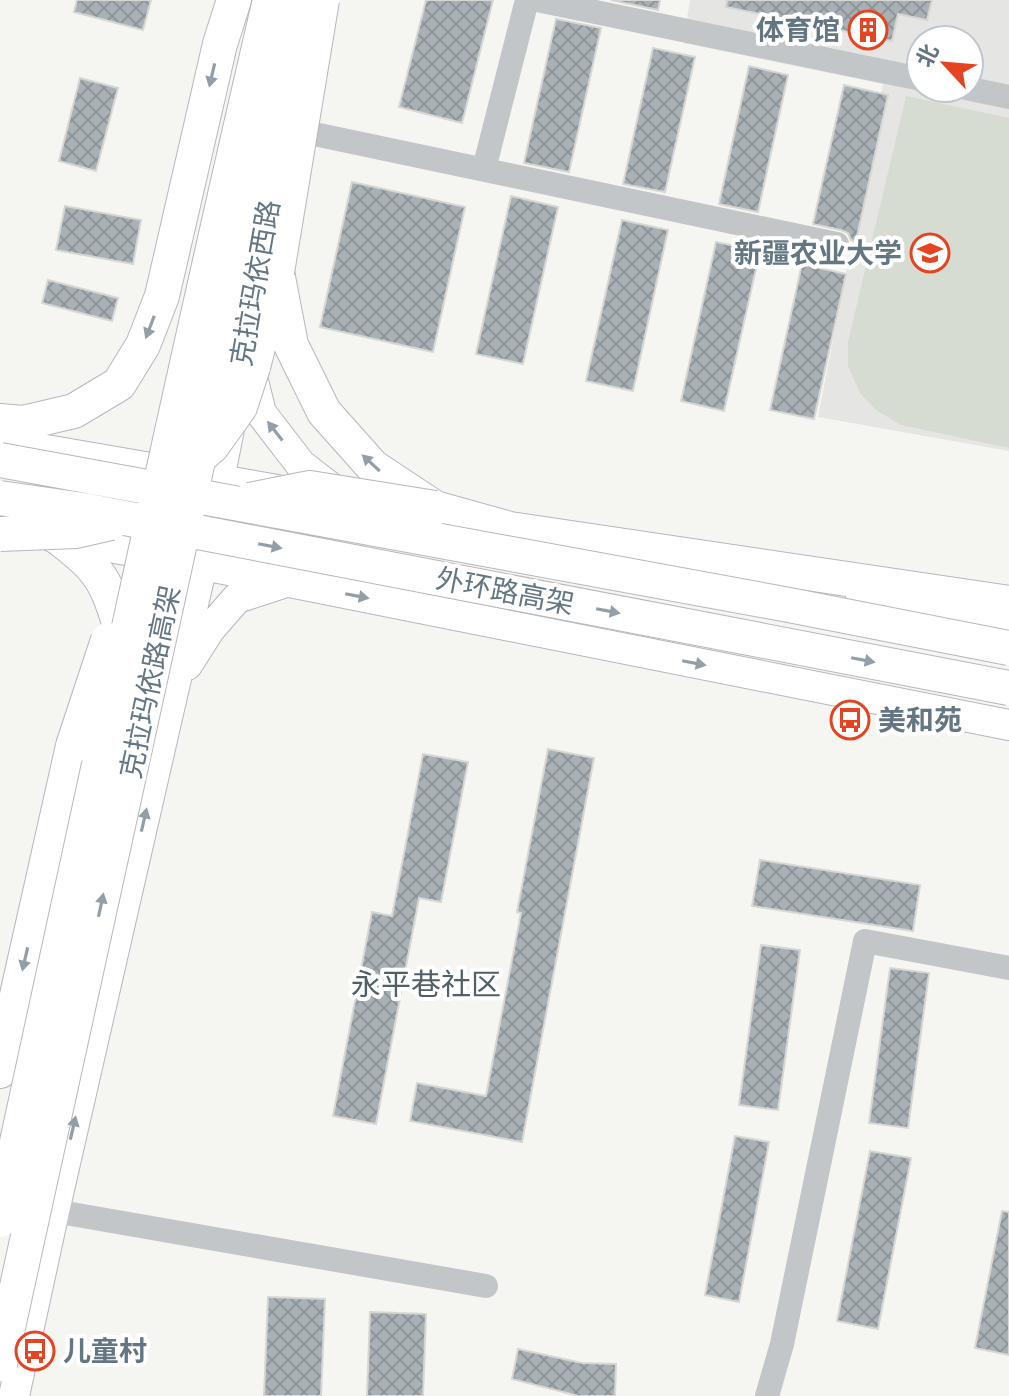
<svg xmlns="http://www.w3.org/2000/svg" width="1009" height="1396" viewBox="0 0 1009 1396" font-family="'Alegreya Sans','Noto Sans SC',sans-serif">
	<defs>
		<pattern id="building-cross-hatch" width="8" height="8" patternUnits="userSpaceOnUse" patternTransform="scale(2)"><rect width="8" height="8" fill="#a9b1b6"/><path d="M0 0l8 8M0 8l8-8" fill="none" stroke="#8d9599"/></pattern>
	</defs>
	<rect width="100%" height="100%" fill="#f5f5f1"/>
	<path fill="#e5e6e4" fill-rule="evenodd" d="M690,0H1009V451L818,417L883,84L683,43ZM921,40H969V88H921Z"/>
	<path fill="#d6dcd2" d="M906,96L1009,118V448L901,425L876,410L860,393L848,366V342Z"/>
	<path fill="url(#building-cross-hatch)" stroke="#d6d6d4" stroke-width="2" d="M77,0H151L143,30L74,12Z
		M426,0H493L462,123L399,107Z
		M611,0H660L658,10Z
		M727,0H932L927,20L898,14L892,41L726,7Z
		M556,19L601,28L569,172L524,163Z
		M653,48L695,57L665,192L623,184Z
		M749,66L788,75L758,212L719,204Z
		M80,78L118,88L96,171L59,161Z
		M844,85L888,95L856,241L851,240L848,233L841,230L813,224Z
		M352,182L465,207L433,352L320,327Z
		M511,196L558,207L523,364L476,354Z
		M65,206L141,220L133,264L56,250Z
		M622,220L668,230L633,391L586,381Z
		M716,242L760,251L724,411L681,401Z
		M802,264L846,274L814,419L770,410Z
		M48,280L118,298L112,321L42,303Z
		M548,749L594,758L522,1142L410,1121L417,1083L486,1096L521,913L517,912Z
		M423,754L468,762L441,902L419,898L376,1124L333,1116L372,912L392,916Z
		M760,860L920,885L913,931L752,906Z
		M761,945L800,950L778,1110L739,1105Z
		M890,968L929,973L908,1128L869,1123Z
		M735,1136L769,1142L739,1302L705,1295Z
		M870,1151L911,1158L878,1329L837,1321Z
		M1002,1211L1009,1212V1355L975,1348Z
		M268,1297L325,1299L321,1396H264Z
		M370,1312L426,1314L423,1396H367Z
		M518,1349L582,1363L616,1364L615,1396H579L512,1379Z"/>
	<g fill="none" stroke-linecap="round" stroke-linejoin="round">
		<g stroke="#b3b8bb" stroke-width="32">
			<path id="major" d="M244,344L264,230
				M249,365L261,413L301,465L340,495
				M0,442L283,491
				M53,537L143,553L1009,725
				M861,597L1009,624
				M187,665L210,629L237,598L286,582
				M14,1396L54,1211L202,565L231,419"/>
		</g>
		<g stroke="#b5b8bb" stroke-width="36">
			<path id="highway" d="M277,272L291,345L324,412L373,467L435,508L510,529L1009,603
				M253,367L274,284
				M0,421L23,423L74,411L119,384L143,345L162,296L220,44L234,0
				M59,538C73,549 87,559 97,573C111,591 116,616 124,637
				M0,1071L73,746"/>
		</g>
		<path stroke="#c2c6c9" stroke-width="24" d="M537,0L921,79
			M966,88L1009,97
			M319,135L837,244
			M484,169L527,0
			M54,1211L486,1286
			M767,1396L782,1344L865,941L1009,968"/>
		<use href="#major" stroke="#fff" stroke-width="30"/>
		<use href="#highway" stroke="#fff" stroke-width="34"/>
		<g stroke="#b5b8bb" stroke-width="36" stroke-linecap="butt">
			<path id="highway-bridge" d="M277,272L322,0
				M203,454L212,446L240,407L253,367
				M0,460L789,605L1009,648
				M0,498L83,510L1009,688
				M250,500L310,488L435,508
				M0,534L76,531L111,523
				M73,746L108,640
				M0,1220C89,813 175,406 270,0
				M0,1364L299,0"/>
		</g>
		<use href="#highway-bridge" stroke="#fff" stroke-width="34"/>
	</g>
	<defs><path id="oneway-solid" d="M-6-.8H1V-3.2L6.5 0L1 3.2V.8H-6Z" transform="scale(2)"/></defs>
	<g fill="#929fa8">
		<use href="#oneway-solid" transform="translate(212 75) rotate(103)"/>
		<use href="#oneway-solid" transform="translate(150 327) rotate(111)"/>
		<use href="#oneway-solid" transform="translate(275 431) rotate(-128)"/>
		<use href="#oneway-solid" transform="translate(371 463) rotate(-137)"/>
		<use href="#oneway-solid" transform="translate(270 546) rotate(11)"/>
		<use href="#oneway-solid" transform="translate(357 596) rotate(11)"/>
		<use href="#oneway-solid" transform="translate(608 611) rotate(11)"/>
		<use href="#oneway-solid" transform="translate(863 660) rotate(11)"/>
		<use href="#oneway-solid" transform="translate(694 663) rotate(11)"/>
		<use href="#oneway-solid" transform="translate(144 820) rotate(-77)"/>
		<use href="#oneway-solid" transform="translate(101 905) rotate(-78)"/>
		<use href="#oneway-solid" transform="translate(25 959) rotate(103)"/>
		<use href="#oneway-solid" transform="translate(73 1128) rotate(-77)"/>
	</g>
	<defs>
		<g id="building-ring" transform="scale(2)"><circle r="9.5" fill="#fff" stroke="#e54421" stroke-width="1.5"/><path d="M-4-6H4V6H1V3H-1V6H-4ZM-2.5-4.3h1.7v1.8h-1.7ZM.8-4.3h1.7v1.8H.8ZM-2.5-1h1.7V.8h-1.7ZM.8-1h1.7V.8H.8Z" fill="#e54421"/></g>
		<g id="university-ring" transform="scale(2)"><circle r="9.5" fill="#fff" stroke="#e54421" stroke-width="1.5"/><path d="M0-5L7-2L0 1L-7-2ZM-4 1L0 2.5L4 1V4Q0 6-4 4Z" fill="#e54421"/></g>
		<g id="bus-ring" transform="scale(2)"><circle r="9.5" fill="#fff" stroke="#e54421" stroke-width="1.5"/><path d="M-5-6H5V4H4V6H2V4H-2V6H-4V4H-5ZM-3.5-4V0h7V-4ZM-3.5 1.2v1.5H-2V1.2ZM2 1.2v1.5H3.5V1.2Z" fill="#e54421"/></g>
	</defs>
	<g fill-rule="evenodd">
		<use href="#building-ring" x="868" y="30"/>
		<use href="#university-ring" x="930" y="253"/>
		<use href="#bus-ring" x="850" y="720"/>
		<use href="#bus-ring" x="35" y="1351"/>
	</g>
	<g text-anchor="middle" stroke-width="8" stroke-linejoin="round" paint-order="stroke">
		<g font-size="28" font-weight="bold" fill="#637682" stroke="#fff" text-anchor="end">
			<text x="840" y="40">体育馆</text>
			<text x="902" y="263">新疆农业大学</text>
			<text x="878" y="730" text-anchor="start">美和苑</text>
			<text x="63" y="1361" text-anchor="start">儿童村</text>
		</g>
		<g font-size="28" fill="#637682" stroke="#fff">
			<text transform="translate(255 283) rotate(-80)" y="10">克拉玛依西路</text>
			<text transform="translate(505 591) rotate(11)" y="10">外环路高架</text>
			<text transform="translate(150 682) rotate(-78)" y="10">克拉玛依路高架</text>
		</g>
		<g font-size="30" fill="#515f67" stroke="#fff">
			<text x="426" y="995">永平巷社区</text>
		</g>
	</g>
	<g transform="translate(945 64) rotate(296)"><circle r="38" fill="#ffffff" stroke="#c1c8cd" stroke-width="2"/>
	<path d="M0-6L14 30L0 20L-14 30Z" fill="#e54421"/>
	<text y="-12" font-size="22" font-weight="bold" text-anchor="middle" fill="#637682">北</text>
	</g>
</svg>
